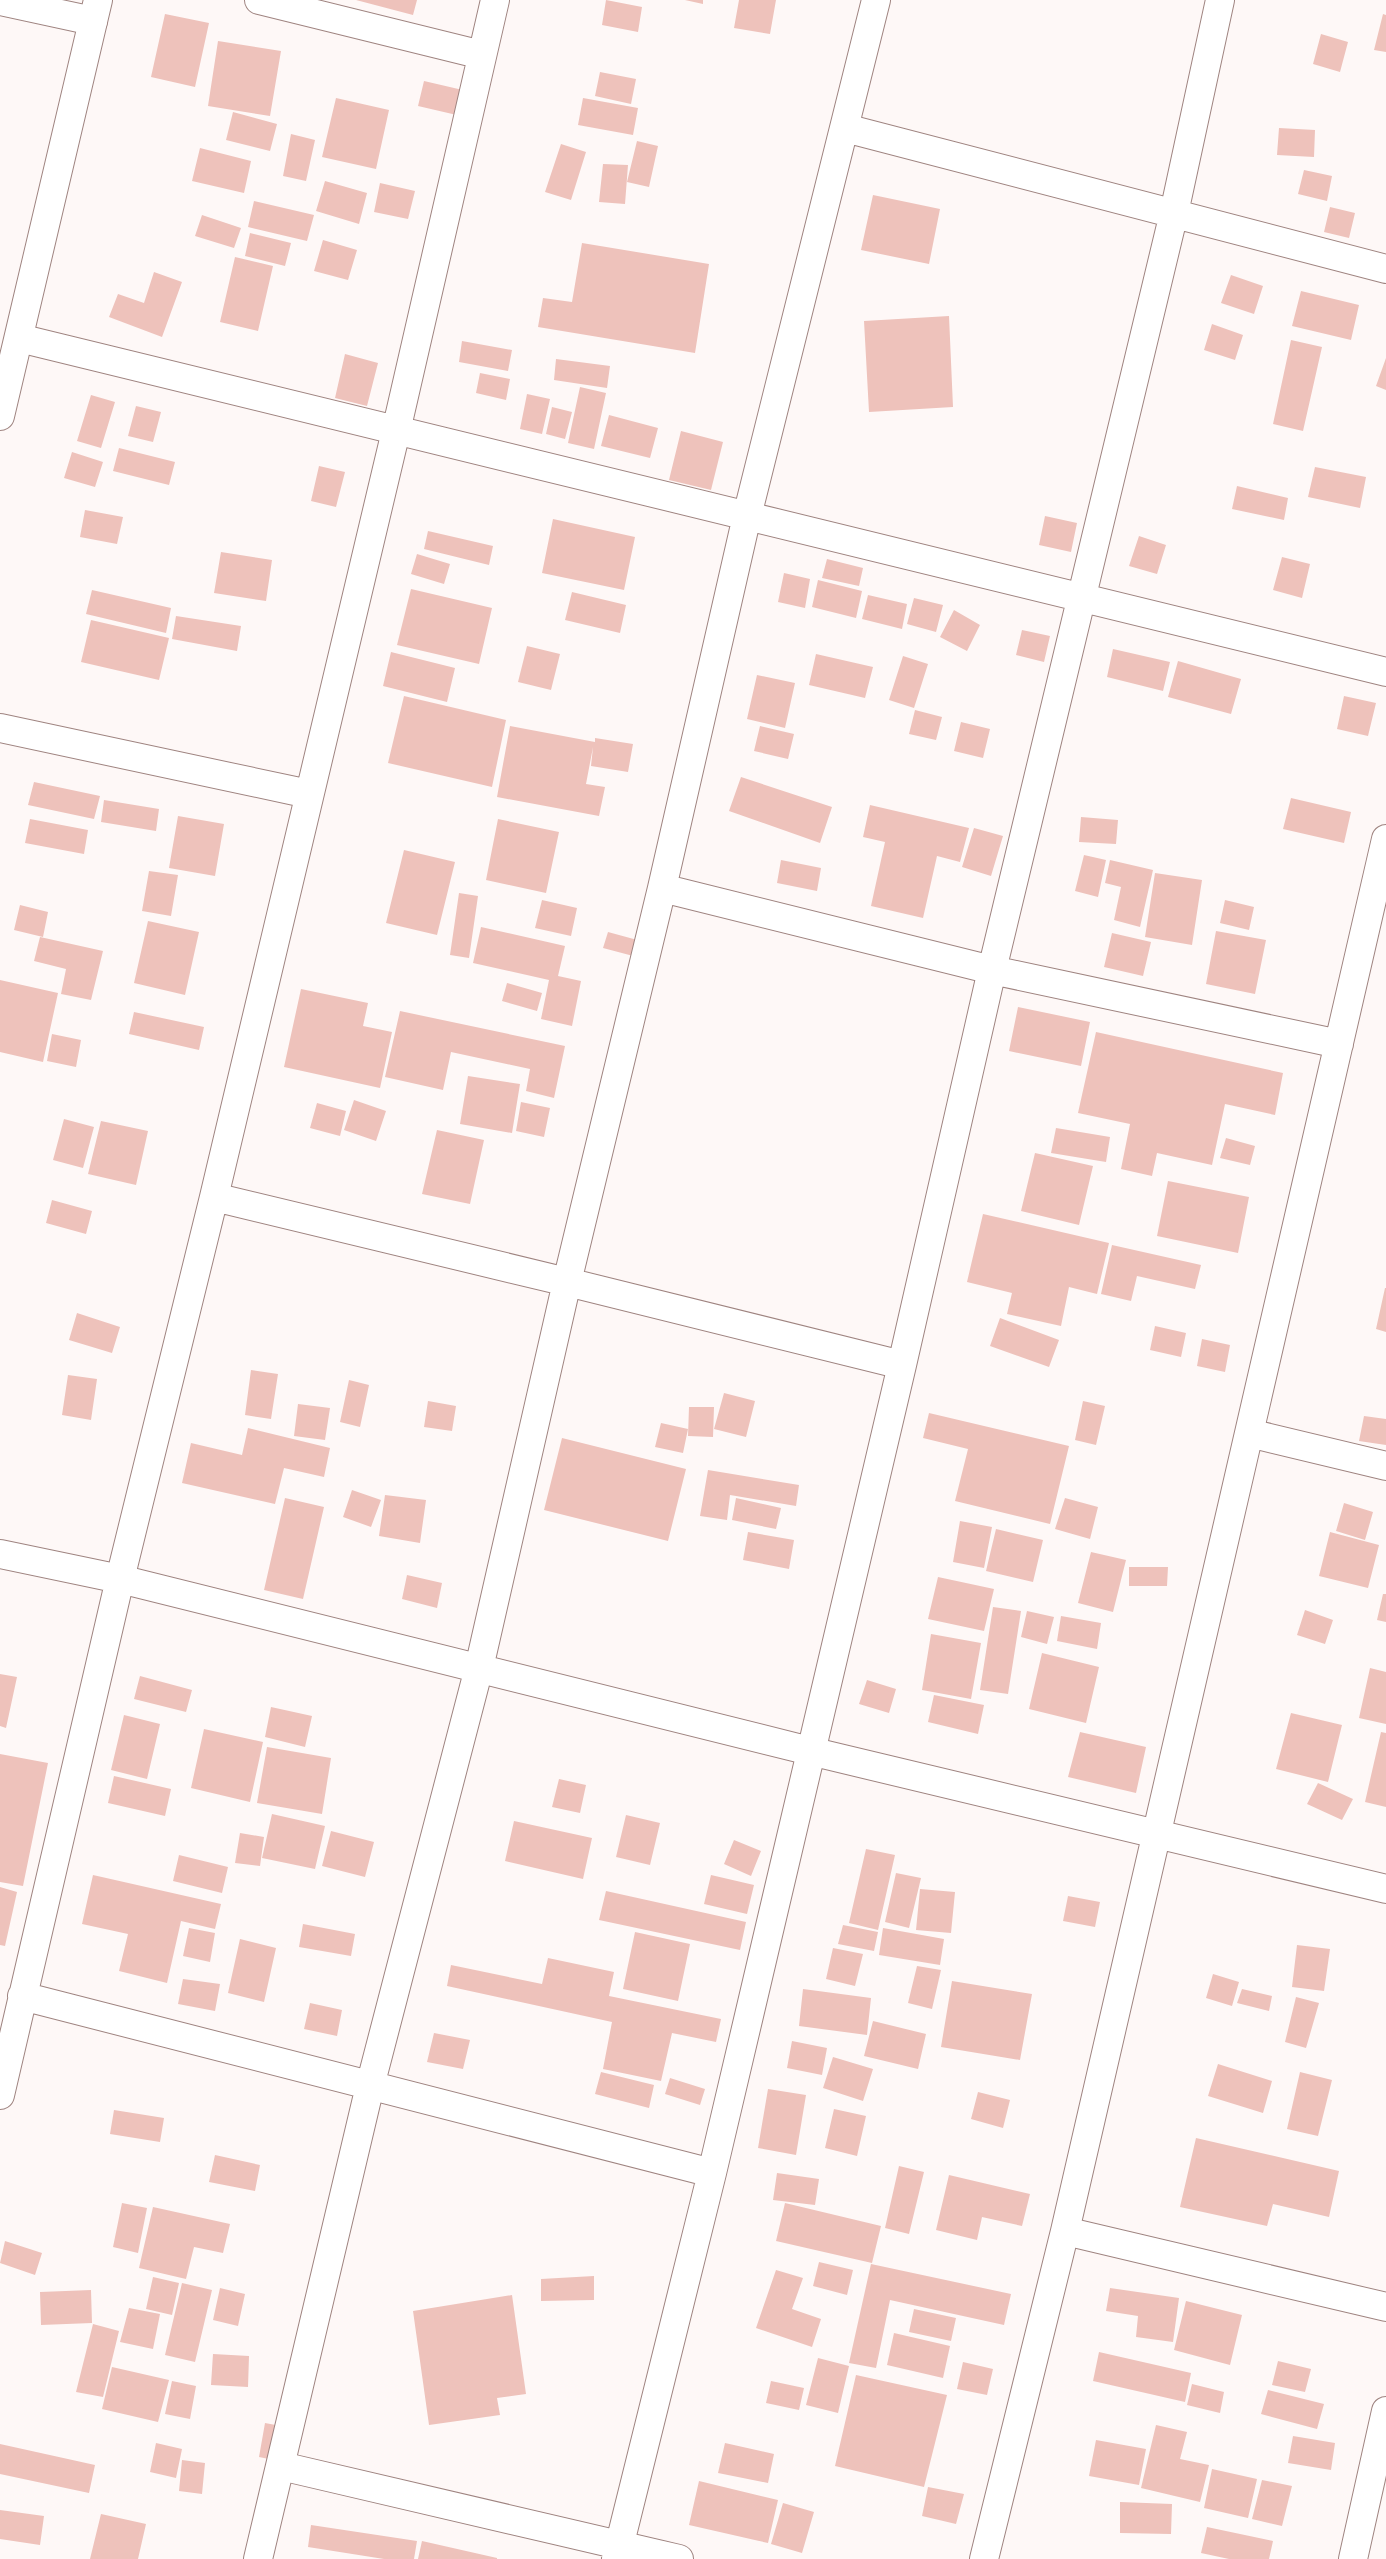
<svg xmlns="http://www.w3.org/2000/svg" width="1386" height="2559" viewBox="0 0 1386 2559" font-family="Arial,sans-serif">
	<rect width="100%" height="100%" fill="#fef8f7"/>
	<path fill="#eec2bb" d="M356,0H417L413,15Z
		M606,0L642,7L638,32L602,25Z
		M685,0H703V4Z
		M739,0H776L770,34L734,28Z
		M165,14L209,23L195,87L151,77Z
		M1383,14L1386,15V52L1374,50Z
		M1321,34L1348,42L1340,72L1313,64Z
		M218,41L281,51L270,116L208,106Z
		M600,72L636,79L631,104L595,96Z
		M424,81L467,91L461,116L418,106Z
		M336,98L389,110L376,169L322,157Z
		M583,98L638,108L633,135L578,125Z
		M233,112L277,124L270,151L226,140Z
		M1279,128L1315,130L1314,157L1277,155Z
		M291,134L315,140L306,181L283,176Z
		M637,141L658,146L649,187L627,182Z
		M561,144L586,152L571,200L545,192Z
		M200,148L251,161L244,193L192,181Z
		M603,164L628,165L625,204L599,202Z
		M1304,170L1332,176L1327,201L1298,194Z
		M325,181L367,193L359,224L316,211Z
		M380,183L415,191L408,219L374,212Z
		M873,195L940,209L929,264L861,250Z
		M254,201L314,215L307,241L248,227Z
		M1330,207L1355,213L1349,238L1324,232Z
		M202,215L241,228L234,248L195,236Z
		M250,233L291,243L285,266L245,256Z
		M323,240L357,250L348,280L314,271Z
		M582,243L709,264L695,353L538,327L543,298L572,302Z
		M235,257L273,266L258,331L220,322Z
		M154,272L182,282L162,337L109,317L118,294L144,303Z
		M1231,275L1263,286L1254,314L1221,303Z
		M1301,291L1359,305L1351,340L1292,326Z
		M949,316L953,407L869,412L864,321Z
		M1212,324L1243,335L1235,360L1204,350Z
		M1291,340L1322,347L1303,431L1273,424Z
		M462,341L512,350L508,371L459,362Z
		M345,354L378,363L367,406L335,398Z
		M1386,358V390L1376,386Z
		M556,359L610,366L607,388L554,380Z
		M480,373L510,379L506,400L476,393Z
		M580,387L606,393L594,449L568,443Z
		M527,394L550,399L542,434L520,429Z
		M91,395L115,402L101,448L77,441Z
		M136,406L161,412L153,442L128,436Z
		M552,407L572,412L565,439L546,434Z
		M609,415L658,428L650,458L601,446Z
		M681,431L723,442L711,490L669,480Z
		M119,448L175,462L169,485L113,471Z
		M72,452L103,462L95,487L64,478Z
		M319,466L345,472L336,507L311,501Z
		M1315,467L1366,477L1360,508L1308,497Z
		M1237,486L1288,498L1284,520L1232,509Z
		M85,510L123,517L117,544L80,537Z
		M1045,516L1077,523L1071,552L1039,545Z
		M553,519L635,537L624,590L542,573Z
		M428,531L493,546L489,565L424,549Z
		M1139,536L1166,545L1157,574L1129,566Z
		M221,552L272,560L266,601L214,593Z
		M417,554L450,564L444,584L411,574Z
		M1282,557L1310,564L1302,598L1273,590Z
		M827,559L863,568L859,586L822,578Z
		M784,573L810,579L805,608L778,602Z
		M818,580L862,591L856,618L812,607Z
		M411,589L492,608L479,664L397,645Z
		M92,590L171,608L166,633L86,614Z
		M572,592L626,605L620,633L565,620Z
		M868,595L907,604L902,629L862,619Z
		M914,598L943,605L936,632L907,624Z
		M954,610L980,625L967,651L940,637Z
		M176,616L241,626L237,651L172,639Z
		M91,620L169,638L159,680L81,662Z
		M1022,630L1050,636L1044,662L1016,655Z
		M527,646L560,654L551,690L518,682Z
		M1113,649L1170,662L1163,691L1107,677Z
		M391,652L455,668L447,702L383,686Z
		M816,654L873,667L865,698L809,685Z
		M903,656L928,664L914,708L889,700Z
		M1178,661L1241,679L1231,714L1168,697Z
		M757,675L795,683L785,728L747,719Z
		M404,696L506,720L492,787L388,763Z
		M1344,696L1376,703L1368,736L1337,729Z
		M915,710L942,717L936,740L909,734Z
		M961,722L990,729L983,758L954,751Z
		M510,726L595,742V738L633,744L628,772L591,766L593,747L586,784L605,787L599,816L497,797Z
		M760,726L794,734L788,759L754,751Z
		M741,777L832,807L820,843L729,811Z
		M34,782L100,796L94,819L28,805Z
		M1291,798L1351,812L1344,843L1283,829Z
		M104,800L159,809L156,831L101,822Z
		M870,805L969,828L960,862L937,856L923,918L871,906L885,842L863,837Z
		M178,816L224,824L215,876L169,868Z
		M1081,817L1118,820L1116,844L1079,842Z
		M30,819L88,830L84,854L25,843Z
		M498,819L559,832L546,893L486,880Z
		M974,828L1003,836L991,876L962,867Z
		M404,850L455,862L437,935L386,923Z
		M1084,855L1106,860L1098,897L1075,891Z
		M781,860L821,868L817,891L777,883Z
		M1110,860L1153,870L1140,927L1114,920L1121,887L1105,883Z
		M149,871L178,875L171,916L142,911Z
		M1155,873L1202,880L1192,945L1145,937Z
		M459,893L478,896L469,958L450,955Z
		M542,900L577,908L571,936L535,928Z
		M1225,900L1254,907L1249,930L1220,923Z
		M20,905L48,912L43,937L14,930Z
		M148,921L199,932L185,995L134,983Z
		M481,927L565,946L558,976L581,981L572,1026L541,1019L549,980L473,963Z
		M1216,931L1266,940L1255,994L1206,984Z
		M608,932L641,941L637,957L603,948Z
		M1112,933L1151,942L1143,976L1104,967Z
		M40,937L103,951L91,1000L61,994L66,969L34,961Z
		M0,980L58,993L43,1062L0,1052Z
		M507,983L542,993L537,1011L502,1001Z
		M301,989L368,1003L363,1026L392,1032L380,1088L284,1067Z
		M1018,1007L1090,1022L1081,1066L1009,1051Z
		M400,1011L565,1046L554,1098L526,1091L530,1069L451,1052L443,1090L385,1077Z
		M134,1012L204,1027L199,1050L129,1034Z
		M1096,1032L1283,1073L1275,1115L1225,1104L1212,1165L1157,1153L1152,1176L1121,1169L1130,1124L1078,1113Z
		M52,1034L81,1040L76,1067L47,1061Z
		M468,1076L520,1084L512,1133L460,1124Z
		M354,1100L386,1111L376,1141L344,1130Z
		M521,1102L550,1108L544,1137L516,1131Z
		M317,1103L346,1111L340,1136L310,1128Z
		M64,1119L94,1127L83,1168L53,1160Z
		M101,1121L148,1131L136,1185L88,1174Z
		M1056,1128L1110,1137L1106,1162L1051,1153Z
		M437,1130L484,1140L470,1204L422,1194Z
		M1226,1138L1255,1146L1250,1165L1220,1158Z
		M1035,1153L1093,1166L1079,1225L1021,1211Z
		M1168,1181L1249,1197L1238,1253L1157,1236Z
		M52,1200L92,1211L86,1234L46,1223Z
		M983,1214L1109,1243L1097,1294L1069,1287L1061,1326L1007,1314L1012,1293L967,1282Z
		M1112,1245L1201,1265L1195,1289L1137,1276L1131,1301L1101,1294Z
		M1385,1288H1386V1332L1376,1329Z
		M77,1313L120,1327L112,1353L69,1340Z
		M1000,1318L1059,1340L1049,1367L990,1346Z
		M1155,1326L1186,1333L1181,1357L1150,1350Z
		M1202,1339L1230,1345L1225,1372L1197,1366Z
		M251,1370L278,1374L271,1419L245,1415Z
		M68,1375L97,1379L91,1420L62,1415Z
		M349,1380L369,1385L360,1427L340,1422Z
		M724,1393L755,1401L746,1437L714,1429Z
		M428,1401L456,1406L452,1431L424,1427Z
		M1083,1401L1105,1406L1096,1445L1075,1440Z
		M298,1404L330,1408L325,1440L294,1436Z
		M689,1407H714L713,1437L688,1436Z
		M929,1413L1069,1446L1050,1524L955,1501L968,1449L923,1438Z
		M1364,1416L1386,1419V1445L1359,1441Z
		M661,1423L688,1429L683,1453L655,1447Z
		M248,1428L330,1448L324,1477L284,1468L275,1504L182,1483L191,1443L242,1455Z
		M562,1438L686,1469L668,1541L544,1510Z
		M708,1470L799,1485L796,1506L730,1495L727,1520L700,1516Z
		M352,1490L381,1500L371,1527L343,1517Z
		M385,1495L426,1500L420,1543L379,1536Z
		M285,1498L324,1507L303,1599L264,1590Z
		M736,1498L781,1508L776,1529L732,1520Z
		M1065,1498L1098,1507L1090,1539L1055,1529Z
		M1344,1503L1373,1512L1365,1540L1336,1531Z
		M960,1521L992,1527L984,1568L953,1562Z
		M996,1529L1043,1540L1033,1582L986,1571Z
		M748,1532L794,1540L789,1569L743,1560Z
		M1330,1532L1379,1545L1368,1588L1319,1576Z
		M1091,1552L1126,1560L1113,1612L1078,1603Z
		M1129,1567H1168L1167,1586H1129Z
		M407,1575L442,1583L437,1608L402,1599Z
		M938,1577L994,1589L984,1631L928,1619Z
		M1383,1594H1386V1622L1377,1620Z
		M993,1607L1021,1611L1008,1694L980,1690Z
		M1305,1610L1333,1620L1325,1644L1297,1635Z
		M1027,1611L1054,1617L1047,1644L1021,1637Z
		M1061,1616L1101,1623L1097,1649L1057,1641Z
		M931,1634L981,1643L971,1699L922,1690Z
		M1042,1653L1099,1667L1086,1723L1029,1709Z
		M1370,1668L1386,1672V1724L1359,1718Z
		M0,1674L17,1677L6,1728L0,1726Z
		M140,1676L192,1690L186,1712L134,1699Z
		M867,1680L896,1689L889,1713L859,1704Z
		M934,1695L984,1705L978,1734L928,1722Z
		M271,1707L312,1716L305,1747L265,1737Z
		M1291,1713L1342,1725L1328,1782L1276,1769Z
		M124,1715L160,1724L147,1779L111,1770Z
		M204,1729L263,1742L250,1802L191,1788Z
		M1080,1732L1146,1747L1136,1793L1068,1777Z
		M1381,1732L1386,1733V1807L1365,1802Z
		M267,1747L331,1758L322,1814L257,1803Z
		M0,1754L48,1763L23,1886L0,1882Z
		M114,1776L171,1789L165,1816L108,1803Z
		M559,1779L586,1785L580,1813L552,1807Z
		M1318,1783L1353,1799L1342,1820L1307,1804Z
		M272,1814L325,1826L315,1869L262,1858Z
		M626,1815L660,1823L650,1865L616,1857Z
		M514,1821L592,1838L583,1879L505,1861Z
		M331,1831L374,1842L365,1877L322,1866Z
		M240,1833L264,1837L260,1866L235,1863Z
		M734,1840L761,1851L751,1876L724,1864Z
		M866,1849L895,1855L878,1930L849,1923Z
		M179,1855L228,1867L222,1893L173,1881Z
		M896,1873L921,1878L909,1928L885,1922Z
		M93,1875L221,1904L215,1929L181,1921L167,1983L119,1971L128,1934L82,1924Z
		M711,1875L754,1885L747,1914L704,1904Z
		M0,1887L17,1892L5,1946L0,1945Z
		M920,1889L955,1892L951,1933L916,1930Z
		M606,1891L746,1922L740,1950L599,1920Z
		M1068,1896L1100,1902L1095,1927L1063,1921Z
		M303,1924L355,1934L351,1956L299,1947Z
		M843,1925L878,1932L874,1951L838,1944Z
		M189,1928L215,1933L210,1962L183,1956Z
		M883,1928L944,1939L940,1965L879,1955Z
		M635,1932L690,1944L678,2001L623,1989Z
		M240,1939L276,1948L264,2002L228,1993Z
		M1297,1945L1330,1949L1324,1991L1292,1987Z
		M833,1948L863,1954L855,1986L826,1979Z
		M548,1958L614,1972L609,1996L721,2019L716,2042L672,2033L661,2081L603,2069L612,2022L447,1986L451,1965L542,1984Z
		M917,1966L941,1970L932,2009L908,2003Z
		M1213,1974L1239,1982L1232,2006L1206,1998Z
		M183,1979L220,1984L215,2011L178,2004Z
		M952,1981L1032,1994L1020,2060L941,2047Z
		M803,1989L871,1998L867,2035L799,2026Z
		M1242,1989L1272,1996L1269,2011L1237,2003Z
		M1296,1997L1319,2003L1306,2048L1285,2042Z
		M310,2003L342,2010L337,2036L304,2029Z
		M873,2021L926,2034L918,2069L864,2056Z
		M434,2033L470,2040L463,2069L427,2062Z
		M792,2041L827,2048L822,2075L787,2068Z
		M833,2057L873,2069L863,2101L823,2088Z
		M1218,2064L1272,2081L1263,2113L1208,2096Z
		M601,2072L654,2085L649,2108L595,2094Z
		M1300,2072L1332,2080L1318,2136L1287,2129Z
		M670,2078L705,2089L700,2105L665,2094Z
		M768,2089L806,2095L796,2155L758,2148Z
		M978,2092L1010,2100L1003,2128L971,2119Z
		M834,2109L866,2116L857,2156L825,2148Z
		M114,2110L164,2118L160,2142L110,2134Z
		M1196,2138L1339,2171L1329,2217L1273,2204L1267,2226L1180,2207Z
		M215,2155L260,2165L255,2191L209,2182Z
		M899,2166L924,2172L909,2234L885,2228Z
		M777,2173L819,2179L815,2205L773,2200Z
		M949,2175L1030,2194L1022,2226L982,2217L977,2240L936,2230Z
		M122,2203L147,2208L138,2253L113,2247Z
		M785,2203L881,2226L872,2263L776,2241Z
		M153,2207L230,2224L223,2253L194,2247L186,2279L139,2268Z
		M5,2241L42,2253L35,2275L0,2263Z
		M819,2262L853,2270L847,2295L813,2286Z
		M871,2264L1011,2294L1004,2325L890,2300L876,2368L849,2363Z
		M776,2270L803,2278L792,2309L821,2319L812,2347L756,2328Z
		M594,2276V2300L541,2301V2279Z
		M153,2277L179,2283L172,2315L146,2309Z
		M182,2283L212,2290L195,2362L165,2355Z
		M220,2288L245,2294L238,2326L213,2320Z
		M1110,2288L1179,2298L1173,2342L1136,2337L1138,2316L1106,2311Z
		M91,2290L92,2323L41,2325L40,2292Z
		M512,2295L526,2394L497,2398L500,2415L429,2425L413,2311Z
		M1186,2301L1242,2315L1230,2365L1174,2350Z
		M129,2308L160,2314L153,2349L120,2342Z
		M914,2309L956,2318L951,2341L909,2332Z
		M93,2324L119,2331L103,2397L76,2392Z
		M894,2333L950,2346L943,2378L887,2365Z
		M1099,2352L1191,2373L1185,2402L1093,2381Z
		M213,2354L249,2356L248,2387L211,2385Z
		M818,2358L849,2366L838,2413L806,2405Z
		M1278,2361L1311,2369L1305,2392L1272,2385Z
		M963,2362L993,2369L987,2395L957,2389Z
		M112,2367L169,2380L158,2422L102,2409Z
		M856,2375L947,2395L924,2487L835,2466Z
		M172,2381L196,2386L190,2419L165,2414Z
		M771,2381L804,2388L799,2410L766,2403Z
		M1192,2384L1224,2392L1220,2413L1187,2405Z
		M1268,2390L1324,2404L1317,2429L1261,2414Z
		M265,2423L281,2426L274,2460L259,2457Z
		M1156,2425L1187,2432L1180,2459L1209,2465L1200,2502L1141,2488Z
		M1293,2436L1335,2443L1331,2470L1288,2463Z
		M1096,2440L1146,2449L1139,2485L1089,2476Z
		M156,2443L182,2449L176,2478L150,2472Z
		M725,2443L774,2454L768,2483L718,2473Z
		M0,2444L95,2465L89,2493L0,2474Z
		M182,2460L205,2463L202,2494L179,2491Z
		M1212,2469L1257,2479L1248,2518L1204,2508Z
		M1262,2480L1292,2486L1282,2526L1252,2519Z
		M699,2481L778,2500L768,2543L689,2525Z
		M928,2487L964,2494L956,2524L922,2516Z
		M1120,2502L1172,2504L1171,2534L1120,2533Z
		M783,2503L814,2512L802,2553L771,2544Z
		M0,2510L44,2516L40,2545L0,2539Z
		M101,2514L146,2524L138,2559H90Z
		M311,2525L417,2541L414,2559H384L308,2547Z
		M1207,2527L1273,2541L1269,2559H1229L1201,2553Z
		M422,2541L497,2558V2559H418Z"/>
	<g fill="none" stroke-linecap="round" stroke-linejoin="round">
		<g stroke="#9f8480" stroke-width="30">
			<path id="street" d="M259,0L482,55
				M0,1L93,21
				M845,128L1386,269
				M19,338L1386,672
				M0,728L309,794
				M662,888L992,970L1339,1044
				M214,1197L567,1282L902,1365
				M1249,1433L1386,1466
				M0,1554L120,1579L810,1751L1386,1889
				M22,1996L712,2173
				M0,2095L120,1579L214,1197L396,431L495,0
				M1065,2231L1386,2307
				M281,2466L679,2559
				M258,2559L370,2086L479,1668L567,1282L662,888L747,516L876,0
				M616,2559L712,2173L902,1365L992,970L1174,213L1220,0
				M984,2559L1065,2231L1386,839
				M1353,2559L1386,2411"/>
		</g>
		<g stroke="#9f8480" stroke-width="30">
			<path id="secondary" d="M0,416L98,0"/>
		</g>
		<use href="#street" stroke="#fff" stroke-width="28"/>
		<use href="#secondary" stroke="#fff" stroke-width="28"/>
	</g>
</svg>
